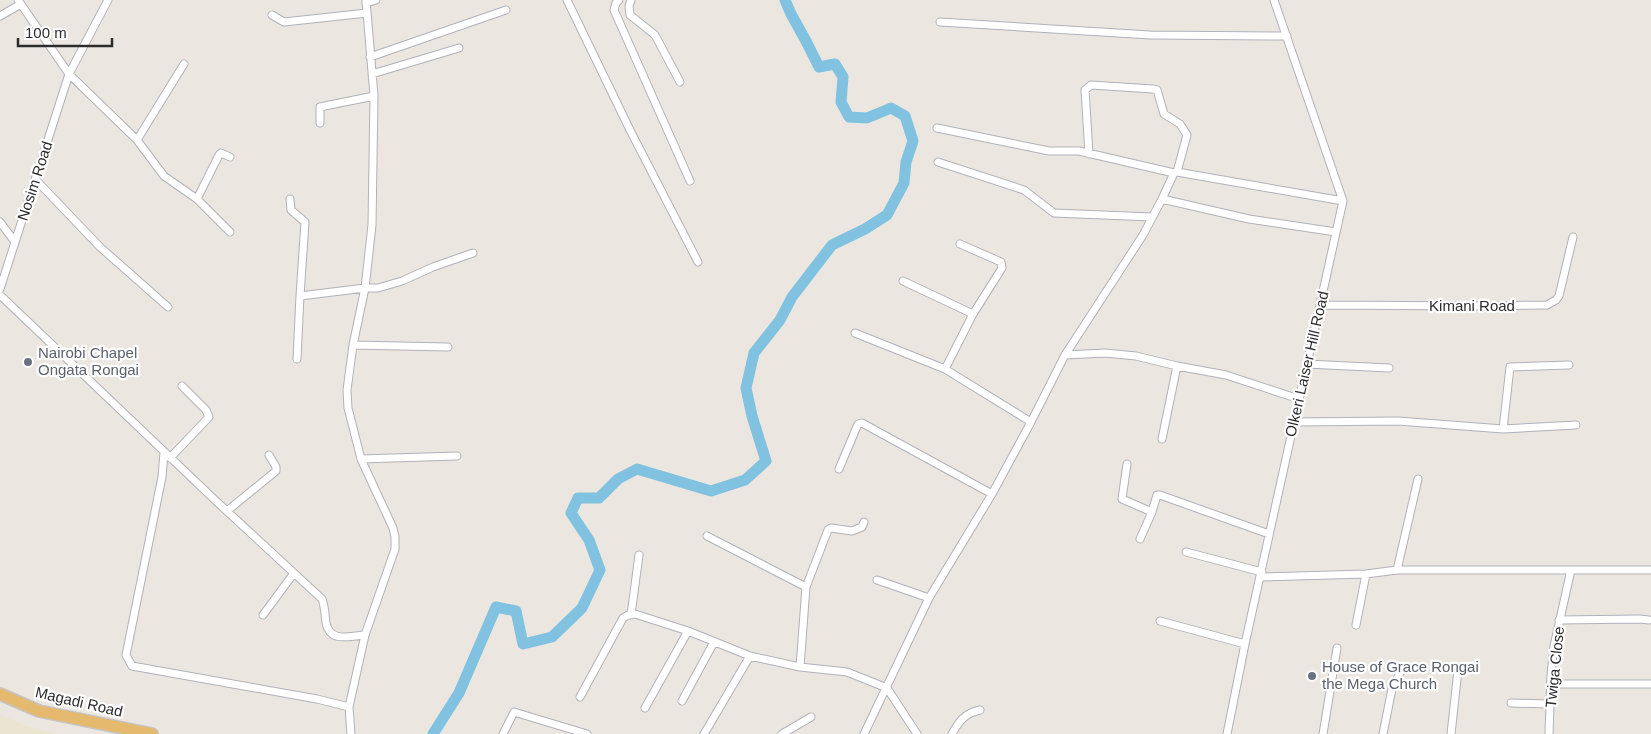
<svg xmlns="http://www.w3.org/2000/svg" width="1651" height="734" viewBox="0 0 1651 734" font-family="Arial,sans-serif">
	<rect width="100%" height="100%" fill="#ebe7e0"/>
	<path fill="#ebe4d1" d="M0,715L27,726L56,734H0Z"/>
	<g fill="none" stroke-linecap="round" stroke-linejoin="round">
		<path stroke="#80c2e0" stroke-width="11" d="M433,734L459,693L496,607L516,611L523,644L552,637L582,608L600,570L589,540L571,513L578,498H599L618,479L637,469L711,491L745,480L766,461L752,416L746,388L754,353L780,320L792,297L832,245L865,229L887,215L904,183L906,162L913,141L905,116L891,108L867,118L849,117L841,102L843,77L835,64L819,67L806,41L791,14L785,0"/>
		<g stroke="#b0b1ba" stroke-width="9">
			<path id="minor" d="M18,0L69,74L137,140L164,176L197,199L230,232
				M567,0L630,130L698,262
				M619,0L616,3L614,10L690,181
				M631,0L629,6L630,15L655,35L680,82
				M366,3L376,0
				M272,15L284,22L367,13
				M0,16L21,4
				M940,22L1150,35L1287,36
				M370,57L506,10
				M372,74L459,48
				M320,123V107L374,96
				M937,128L1049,151H1079L1174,173L1177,172L1343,201
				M137,140L184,64
				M1089,154L1085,90L1091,85L1153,89L1157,90L1164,114L1180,124L1187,135L1177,172
				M938,162L1024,190L1054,213L1152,217
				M36,180L100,247L168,307
				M197,199L219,155L221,153L230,157
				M290,199L291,210L305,222L300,296
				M1162,199L1249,219L1336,232
				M0,222L15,242
				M903,281L973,314
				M0,289L69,74L108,0
				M0,295L216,501L322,599C325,607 325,615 326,623C330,643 349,636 365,635
				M1321,305L1482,306L1547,305L1556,300L1559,296L1573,237
				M855,333L945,369L1031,422
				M353,345L448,347
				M1065,355L1105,353L1136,356L1177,366L1226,375L1299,399
				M297,359L300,296L365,288H378L402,281L433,267L473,253
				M1307,364L1389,368
				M945,369L973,314L1002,268L1001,262L960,244
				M1294,422L1398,421L1503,429L1576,425
				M1503,429L1510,367L1569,365
				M1162,439L1177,366
				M164,452L162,477L126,655L132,666L317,699L349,707
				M170,458L209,417L206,410L182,386
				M361,459L457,456
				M1127,464L1122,499L1152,512L1157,495H1160L1269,534
				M839,469L858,424L862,423L992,494
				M227,511L276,471V467L269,455
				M707,536L806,587
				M1140,539L1152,512
				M1186,552L1262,572
				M1397,570L1418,479
				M1261,577L1366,574L1397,570H1651
				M877,580L929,598
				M263,615L294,573
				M631,615L639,555
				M1559,620L1639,619L1649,620
				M1160,621L1245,644
				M1356,625L1366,574
				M800,667L806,587L828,530L831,528L852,531L862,527L864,522
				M1551,684H1651
				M580,697L623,618L628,615L635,614L688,631L750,656L800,667L847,672L887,688L917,734
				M682,701L714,642
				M1511,703L1550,704
				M645,708L688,631
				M351,734L349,707L365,635L395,549V537L393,528L361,459L348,408L347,390L353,345L365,288L372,225L374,96L366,0
				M503,734L514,712L587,734
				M704,734L750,656
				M782,734L811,717
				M864,734L929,598L992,494L1031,422L1065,355L1143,235L1162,199L1174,173
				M952,734C959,721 965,713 980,710
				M1227,734L1245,644L1343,201L1274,0
				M1323,734L1337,648
				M1383,734L1392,689L1403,667
				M1451,734L1458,670
				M1549,734L1551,674L1554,646L1571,570"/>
		</g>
		<g stroke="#c4c4c4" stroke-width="14">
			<path id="trunk" d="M0,694L39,711L152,734"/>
		</g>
		<use href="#minor" stroke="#fff" stroke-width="7"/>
		<use href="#trunk" stroke="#e6ba6e" stroke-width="11"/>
	</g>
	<g fill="#6b7280" stroke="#fff" stroke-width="2">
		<circle cx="28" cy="362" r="5"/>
		<circle cx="1312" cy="676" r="5"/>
	</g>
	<g text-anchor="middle" stroke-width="4.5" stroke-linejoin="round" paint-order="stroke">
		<g font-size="15" fill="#2c2c2c" stroke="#fff">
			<text transform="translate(35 181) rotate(-72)" y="5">Nosim Road</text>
			<text x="1472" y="311">Kimani Road</text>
			<text transform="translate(1307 364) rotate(-77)" y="5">Olkeri Laiser Hill Road</text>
			<text transform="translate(1555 667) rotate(-84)" y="5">Twiga Close</text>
			<text transform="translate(79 702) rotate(13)" y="5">Magadi Road</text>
		</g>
		<g font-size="15" fill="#5b616d" stroke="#fff" text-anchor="start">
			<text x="38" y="358">Nairobi Chapel<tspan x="38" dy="17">Ongata Rongai</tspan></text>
			<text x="1322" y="672">House of Grace Rongai<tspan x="1322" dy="17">the Mega Church</tspan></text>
		</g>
	</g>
	<path d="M18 38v8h94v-8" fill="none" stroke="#2c2c2c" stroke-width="2.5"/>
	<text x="25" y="38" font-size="15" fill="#2c2c2c" stroke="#ffffff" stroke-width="4" paint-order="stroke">100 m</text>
</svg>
